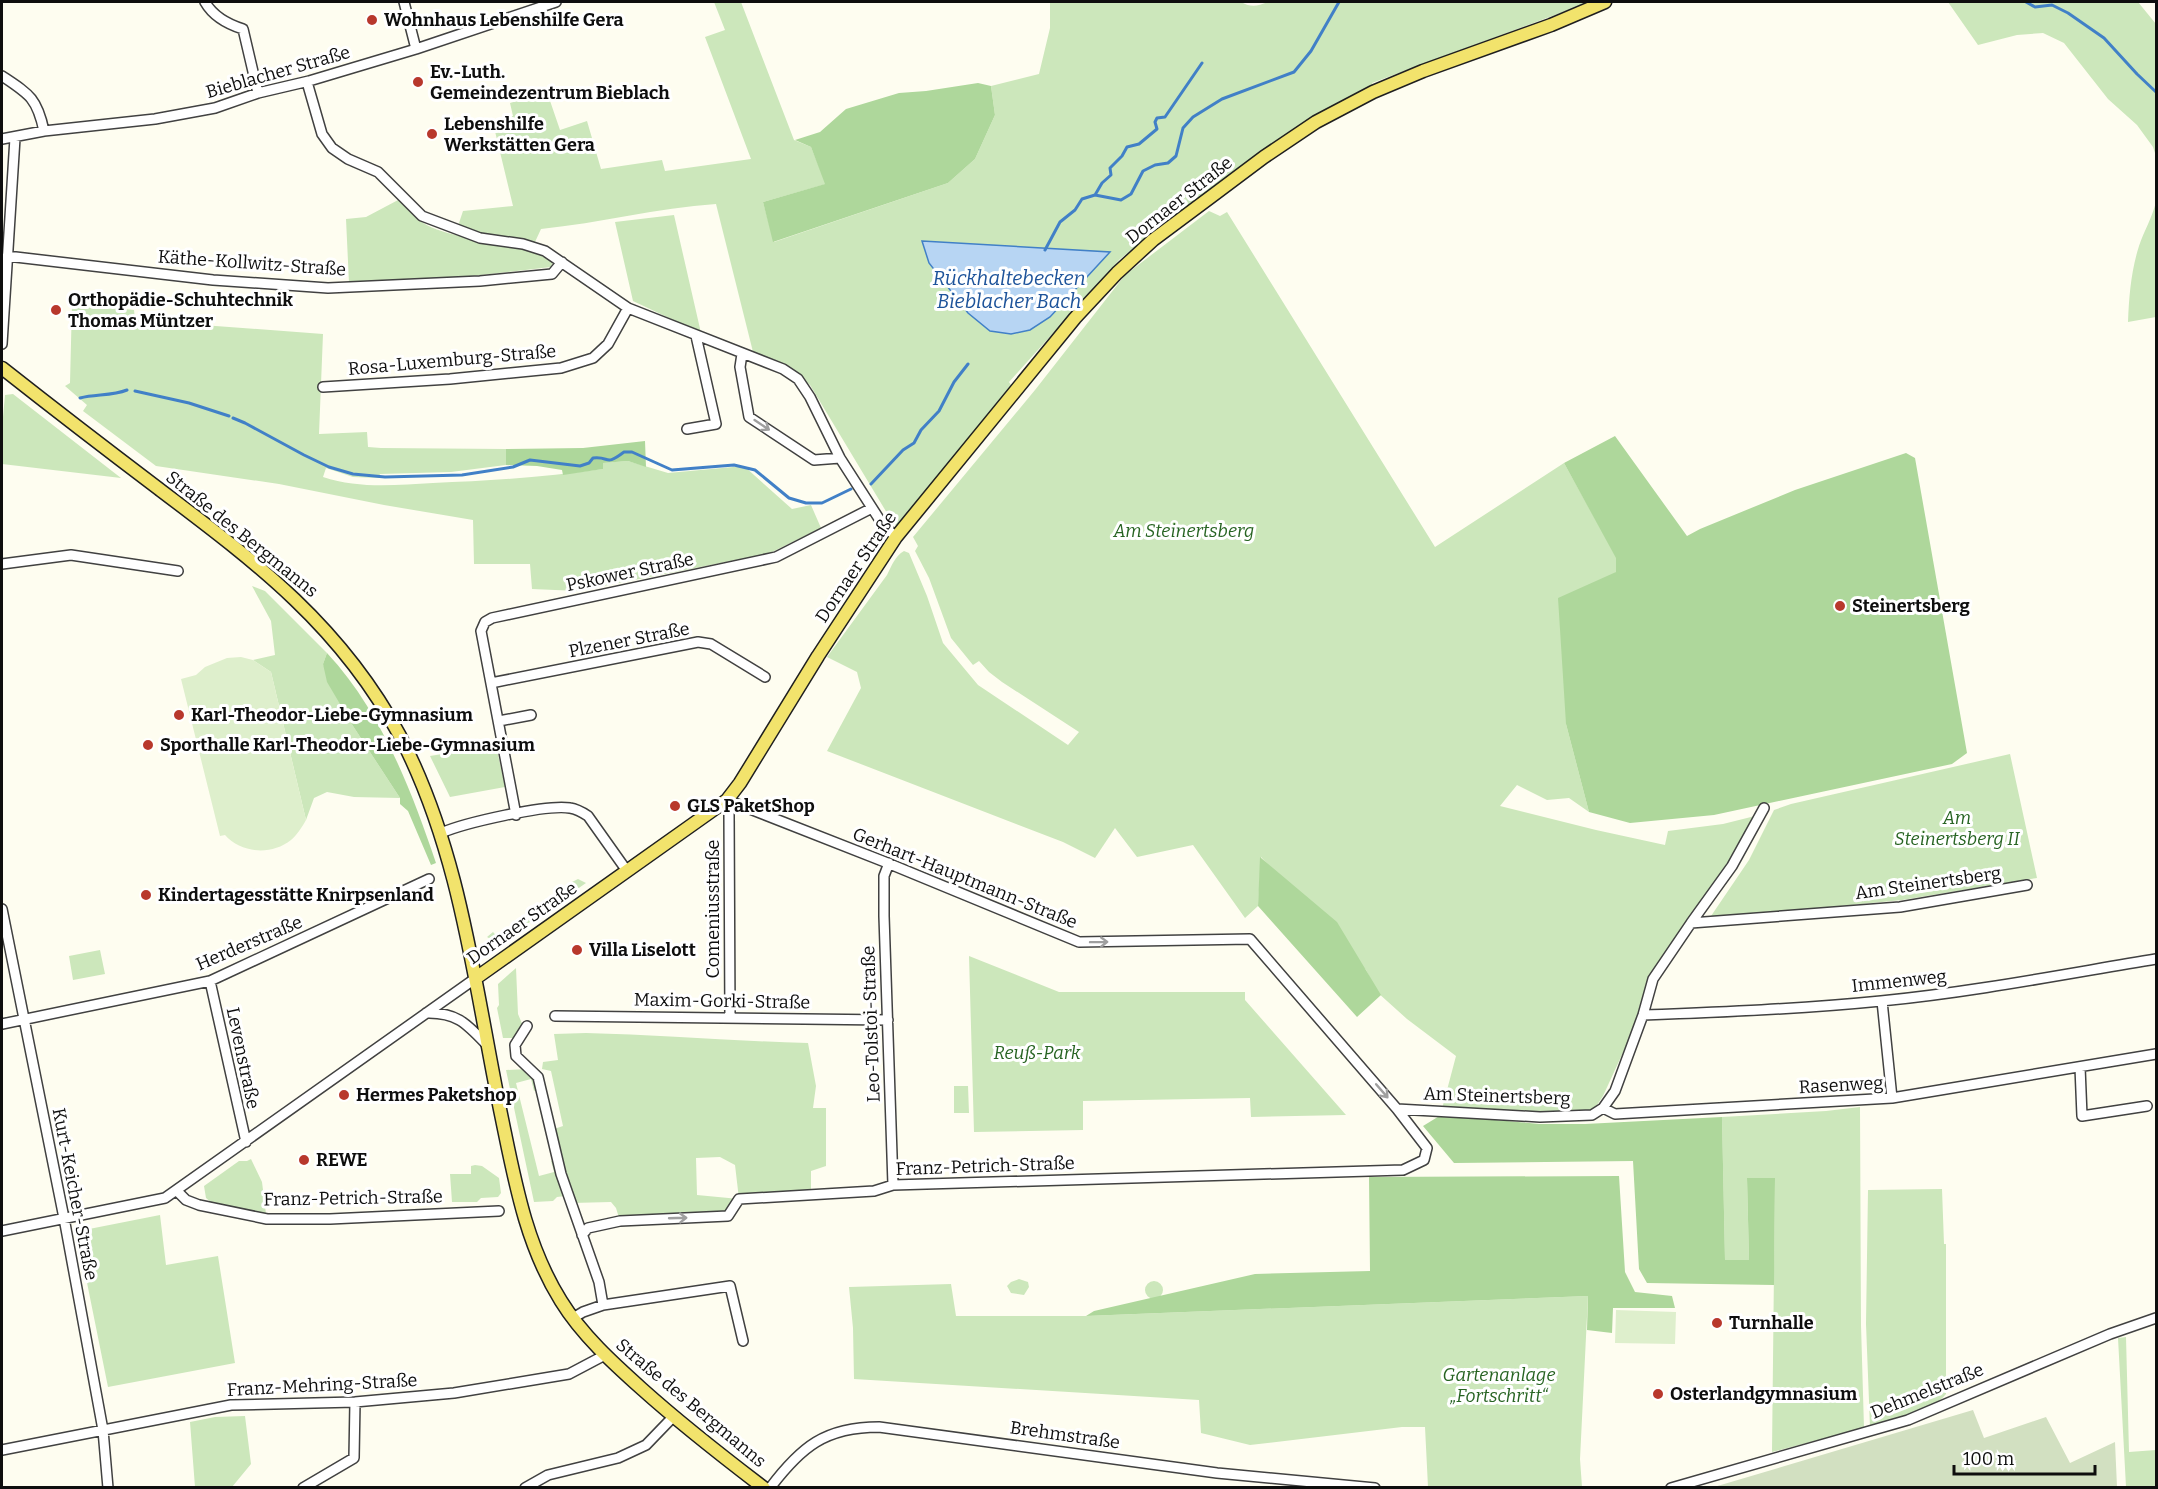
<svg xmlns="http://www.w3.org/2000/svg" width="2158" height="1489" viewBox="0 0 2158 1489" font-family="Bitter,serif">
	<rect width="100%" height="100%" fill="#fefdf0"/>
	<path fill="#cce7bb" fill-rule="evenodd" d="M714,2H741L794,140L811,147L826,184L763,202L774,242L948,183L975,159L995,115L991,86L1039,74L1050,28V2H1241C1252,8 1257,6 1268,2H1590L1372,83L1374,87L1277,141L1169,220L1120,259L1009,382L1011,385L898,527L893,523L810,385L778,361L753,352L716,204C657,208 600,223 541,229L535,242L481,235L458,226L463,211L513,206L493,123L513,116L510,103L547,92L560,130L587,121L601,169L662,160L665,171L751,159L705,37L725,30Z
		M1948,2H2138L2156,24V156L2153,147L2137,125L2108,99L2064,43L2043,33L2017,35L1978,45Z
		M400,199C406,206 412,214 419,220C450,244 534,241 553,262L551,267L472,276L349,283L346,219L366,217Z
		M2156,202V317L2128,322C2129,297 2131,271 2139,246C2144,231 2152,218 2156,202Z
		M1209,211L1220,216L1227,212L1435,547L1564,463L1617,558L1616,572L1566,724L1589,812L1569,798L1547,800L1517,785L1500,806L1596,830L1665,845L1668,831L1723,824L1755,816L1731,862L1668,949L1645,990L1631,1035L1603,1096L1595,1108L1586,1115L1442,1109L1456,1056L1407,1019L1377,992L1366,970L1261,857L1258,906L1245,918L1193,845L1137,857L1115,828L1095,858L1063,842L827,751L861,688L857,672L827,657L887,575C892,565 895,556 904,551L909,553L927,596L943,643L978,685L1068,745L1079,732L1002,682L989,672L979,661L973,665L951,638L929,578L915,551L918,546L913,537L1035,390L1125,275Z
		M674,215L701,333L633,301L615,222Z
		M72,303L134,310L135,320L323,334L319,434L367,432L368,447L381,448L506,449V465L451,472L380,474L379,478L353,477L326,468L323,477C359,489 396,485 433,483C490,481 546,477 603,469L602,463L628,461L668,473L744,466L792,509L811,505L821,528L770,553L741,559L578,591L532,589L530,564H474L473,520L384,505L279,484L156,466L83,411L87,405L65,386L70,383Z
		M13,394L121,478L2,464V428L5,395Z
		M252,586L265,591L327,653L323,664L353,726L400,798L354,797L327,792L314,798L306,820L271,672L253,660L275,655L271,621Z
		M496,745L505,787L450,797L430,756Z
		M2010,754L2037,878L1902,900L1709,919L1749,860L1774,810L1791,804Z
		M578,879L586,883L507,938L496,942L487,937L493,932L500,940L573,889L570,883Z
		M100,950L105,974L73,980L69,956Z
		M969,956L1059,992H1245V1000L1346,1115L1251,1117L1250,1098L1083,1101V1130L974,1132Z
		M516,968L518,1014L523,1026L518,1038H503L497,1008L499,1005L498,984Z
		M586,1033C660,1035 734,1041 808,1043L816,1086L813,1108H826V1166L811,1171V1195L739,1199L728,1216L620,1221L616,1208L611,1202L572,1203L554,1129L563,1126L551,1071L542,1069L543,1062L558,1060L554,1034ZM720,1157L735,1165L739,1199L697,1195L696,1158Z
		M528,1069L541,1089L534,1091L531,1079L516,1083L539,1176L554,1172L551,1161L555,1160L565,1196L557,1197L553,1201L534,1202L506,1070Z
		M954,1086H968L969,1113H954Z
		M1860,1107L1861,1325L1864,1428L1772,1452L1775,1178L1747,1179L1749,1260L1725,1261L1722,1117L1826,1111Z
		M251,1159L262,1182L266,1214L212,1203L206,1198L204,1186L239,1161H247Z
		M475,1165L482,1166L499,1178L501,1193L498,1197L481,1198L477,1202H452L450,1174H471V1166Z
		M1942,1189L1944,1244H1946V1394C1931,1413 1893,1420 1870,1427L1866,1324L1868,1190Z
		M160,1215L166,1265L218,1256L235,1363L108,1387L78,1238L84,1230Z
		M1019,1279L1028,1282L1029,1287L1024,1295L1011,1293L1007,1286L1011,1282Z
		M1145 1290a9 9 0 1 1 18 0a9 9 0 1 1-18 0Z
		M951,1284L956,1316H1086L1588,1296L1580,1459L1582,1487H1428L1425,1427H1402L1250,1445L1201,1433L1199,1400L854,1379L853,1328L849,1287Z
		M2126,1337L2129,1452L2156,1450V1487H2126L2118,1338Z
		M245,1416L251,1464L232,1487H195L190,1422L215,1417Z"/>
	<path fill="#aed79b" d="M978,83L991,86L995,115L975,159L948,183L773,242L763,202L825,184L811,147L795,140L820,132L846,109L899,93L926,91Z
		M1615,436L1687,536L1700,529L1795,490L1906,453L1915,458L1967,753L1952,764L1714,815L1630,823L1589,812L1566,724L1558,598L1616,572V558L1564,463Z
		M645,441L646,467L628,461L603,463V469L563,475L562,470L537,466L506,465V449L583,448Z
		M327,653C381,711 411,789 436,863L431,865L408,811L400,804V798L353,726L327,682L323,664Z
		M1260,857L1337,922L1381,995L1357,1017L1258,906Z
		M1441,1115L1539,1124H1585L1722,1117L1725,1260H1749L1747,1178H1775L1774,1285L1647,1283L1639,1269L1633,1161L1454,1163L1423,1126Z
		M1619,1176L1625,1272L1635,1292L1672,1296L1675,1308H1613L1612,1333L1587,1330L1588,1296L1086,1316L1094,1311L1255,1274L1370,1271L1369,1177Z"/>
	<path fill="#d2e0c1" d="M1973,1410L1984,1438L2046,1417L2070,1463L2115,1442L2117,1487H1714Z"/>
	<path fill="#deefcc" d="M241,657L253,660L271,672L306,820C302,827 297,835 291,840C271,856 241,853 225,835L220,836L181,679L196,675L205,667L227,658Z
		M1616,1310L1676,1312L1675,1344L1615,1343Z"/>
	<path fill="#b7d5f3" stroke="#4180c7" stroke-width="1.5" d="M922,241L1110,252L1050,317L1030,330L1011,334L990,331L968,313L929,263Z"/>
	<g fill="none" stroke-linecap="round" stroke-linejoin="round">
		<path stroke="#4180c7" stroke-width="3" d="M2026,2L2035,7L2052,5L2068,13L2104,38L2137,74L2156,92
			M1095,195L1102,183L1111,175L1110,168L1122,156L1127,147L1139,144L1157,129L1155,122L1157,118L1165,117L1202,63
			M1045,250L1060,222L1075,210L1082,199L1095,195L1121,200L1131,194L1143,171L1155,165L1168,163L1176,156L1183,128L1193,117L1222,99L1294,72L1311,51L1339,2
			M135,391L189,403L229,416
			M80,398C96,394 112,396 127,390
			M233,418L245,423L304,455L329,467L353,474L385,477L462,475L513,467L530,460L580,466L589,463L593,458C611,456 604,467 624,452H632L672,470L734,465L755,470L789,498L806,503H822L851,489
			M871,484L903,450L914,443L921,430L939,411L954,382L968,364"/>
		<g stroke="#414141" stroke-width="12">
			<path id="minor" d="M205,2C213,16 227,24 243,29L258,93
				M404,2L416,49
				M2,76C29,94 37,98 44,131
				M307,82L322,134L332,148L348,159L378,172L422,216L480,238L523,244L545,251L628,308L783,369L798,379L810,397L840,458L883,525L896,537
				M2,139L44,131L155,119L215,108L258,93L309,81L416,49L556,2
				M7,256L213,280L328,288L480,281L552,274L562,262
				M2,344L15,138
				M742,354L740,367L749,417L814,460L840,458
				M323,387L450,379L561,368L593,358L608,344L628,308
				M687,429L716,424L696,336
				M2,564L71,555L178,571
				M491,683L698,642L711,644L765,677
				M499,721L531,715
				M727,800L729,813L730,1018
				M516,815L481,631L485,622L492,618L776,557L872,508
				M441,833C464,823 546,804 570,808C577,809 582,812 588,816L627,871
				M889,863L884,876V916L893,1185
				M2,909L64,1218L103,1430L108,1488
				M1691,923L1900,907L2027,885
				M210,981L246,1142
				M1882,1001L1892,1098
				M426,1013C457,1012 467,1024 487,1045
				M1643,1015C1722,1012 1801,1009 1881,1001C1973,992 2065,974 2156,959
				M555,1016L888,1020
				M2,1024L210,981L429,879
				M527,1026L515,1045L516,1056L538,1077L561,1174L599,1282L603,1305
				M2080,1067L2082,1116L2147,1106
				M1603,1108L1615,1114L1892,1098L2156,1054
				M1397,1109L1540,1117L1592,1115L1603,1108L1615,1091L1643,1015L1653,979L1691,923L1732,866L1764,808
				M177,1191L186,1200L199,1205L267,1219H330L499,1211
				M2,1231L165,1198L476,978
				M582,1235L588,1228L620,1221L728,1216L739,1199L874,1191L893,1185L1403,1170L1424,1160L1427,1148L1397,1109L1250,939L1079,942L885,862L727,800
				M573,1318L583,1312L603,1305L730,1286L743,1341
				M2,1450L231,1405L355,1402L454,1393L569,1374L605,1355
				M303,1488L354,1458L355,1402
				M525,1488L548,1475L618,1458L646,1445L673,1417
				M770,1488C801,1447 825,1427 879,1427L1217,1473L1375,1488
				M1671,1488L1908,1420L2110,1334L2156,1318"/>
		</g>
		<g stroke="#1f1f1f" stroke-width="15">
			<path id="major" d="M2,368C54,409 106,449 159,489C257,563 341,626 400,736C462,855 475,990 502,1119C515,1182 526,1245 561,1301C582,1335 613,1363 642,1389C681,1424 722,1456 764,1488
				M476,978L727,800L740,783L818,656L896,537L1075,318L1117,273L1153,240L1212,196L1264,157L1316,122L1373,92L1423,71L1551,25L1605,2"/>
		</g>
		<use href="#minor" stroke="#fff" stroke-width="9"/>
		<use href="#major" stroke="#f2e36c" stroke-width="12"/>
	</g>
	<defs><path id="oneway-shaft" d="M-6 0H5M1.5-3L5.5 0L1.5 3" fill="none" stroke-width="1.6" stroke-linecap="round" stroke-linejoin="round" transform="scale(1.5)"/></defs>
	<g stroke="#9f9f9f">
		<use href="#oneway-shaft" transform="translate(762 425) rotate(34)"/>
		<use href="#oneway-shaft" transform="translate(1099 942) rotate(-1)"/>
		<use href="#oneway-shaft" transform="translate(1382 1091) rotate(49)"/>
		<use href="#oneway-shaft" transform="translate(678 1218) rotate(-2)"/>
	</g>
	<g fill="#b8382c" stroke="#fff" stroke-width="2">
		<circle cx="372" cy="20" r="6"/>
		<circle cx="418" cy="82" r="6"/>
		<circle cx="432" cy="134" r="6"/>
		<circle cx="56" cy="310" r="6"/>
		<circle cx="1840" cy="606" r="6"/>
		<circle cx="179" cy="715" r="6"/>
		<circle cx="148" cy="745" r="6"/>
		<circle cx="675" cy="806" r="6"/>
		<circle cx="146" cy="895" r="6"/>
		<circle cx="577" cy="950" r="6"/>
		<circle cx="344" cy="1095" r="6"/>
		<circle cx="304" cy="1160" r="6"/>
		<circle cx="1717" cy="1323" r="6"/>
		<circle cx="1658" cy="1394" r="6"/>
	</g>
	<g text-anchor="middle" stroke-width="6" stroke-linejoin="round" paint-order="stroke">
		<g font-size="18" font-weight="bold" fill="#0e0e0e" stroke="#fff" text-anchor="start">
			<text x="384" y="26">Wohnhaus Lebenshilfe Gera</text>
			<text x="430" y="78">Ev.-Luth.<tspan x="430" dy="21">Gemeindezentrum Bieblach</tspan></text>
			<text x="444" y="130">Lebenshilfe<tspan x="444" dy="21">Werkstätten Gera</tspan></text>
			<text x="68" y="306">Orthopädie-Schuhtechnik<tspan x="68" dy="21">Thomas Müntzer</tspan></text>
			<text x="1852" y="612">Steinertsberg</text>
			<text x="191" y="721">Karl-Theodor-Liebe-Gymnasium</text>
			<text x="160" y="751">Sporthalle Karl-Theodor-Liebe-Gymnasium</text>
			<text x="687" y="812">GLS PaketShop</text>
			<text x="158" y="901">Kindertagesstätte Knirpsenland</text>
			<text x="589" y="956">Villa Liselott</text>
			<text x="356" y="1101">Hermes Paketshop</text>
			<text x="316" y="1166">REWE</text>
			<text x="1729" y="1329">Turnhalle</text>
			<text x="1670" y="1400">Osterlandgymnasium</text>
		</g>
		<g font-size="18" fill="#0e0e0e" stroke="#fff">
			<text transform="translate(278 72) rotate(-16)" y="6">Bieblacher Straße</text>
			<text transform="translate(1179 200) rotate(-38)" y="6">Dornaer Straße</text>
			<text transform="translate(252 263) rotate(4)" y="6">Käthe-Kollwitz-Straße</text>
			<text transform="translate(452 360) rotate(-5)" y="6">Rosa-Luxemburg-Straße</text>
			<text transform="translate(242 534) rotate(39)" y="6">Straße des Bergmanns</text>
			<text transform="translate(856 567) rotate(-56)" y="6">Dornaer Straße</text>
			<text transform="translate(630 572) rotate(-12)" y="6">Pskower Straße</text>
			<text transform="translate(629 640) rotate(-11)" y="6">Plzener Straße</text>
			<text transform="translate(965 878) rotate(22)" y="6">Gerhart-Hauptmann-Straße</text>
			<text transform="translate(1928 883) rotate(-8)" y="6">Am Steinertsberg</text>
			<text transform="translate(713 909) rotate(-90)" y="6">Comeniusstraße</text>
			<text transform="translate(522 923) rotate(-35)" y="6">Dornaer Straße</text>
			<text transform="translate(249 943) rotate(-23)" y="6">Herderstraße</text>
			<text transform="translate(1899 981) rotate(-6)" y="6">Immenweg</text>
			<text transform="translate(722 1001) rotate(1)" y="6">Maxim-Gorki-Straße</text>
			<text transform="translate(871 1024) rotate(-92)" y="6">Leo-Tolstoi-Straße</text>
			<text transform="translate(243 1058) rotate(78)" y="6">Levenstraße</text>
			<text transform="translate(1841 1085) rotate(-3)" y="6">Rasenweg</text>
			<text transform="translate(1497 1096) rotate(2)" y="6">Am Steinertsberg</text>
			<text transform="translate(985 1166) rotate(-2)" y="6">Franz-Petrich-Straße</text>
			<text transform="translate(75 1194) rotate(79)" y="6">Kurt-Keicher-Straße</text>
			<text transform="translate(353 1198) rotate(-1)" y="6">Franz-Petrich-Straße</text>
			<text transform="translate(322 1385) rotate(-3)" y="6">Franz-Mehring-Straße</text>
			<text transform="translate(1927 1391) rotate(-22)" y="6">Dehmelstraße</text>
			<text transform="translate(691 1403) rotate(40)" y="6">Straße des Bergmanns</text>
			<text transform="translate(1065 1435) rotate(8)" y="6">Brehmstraße</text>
		</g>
		<g font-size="18" font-style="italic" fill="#266321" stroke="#fff">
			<text x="1184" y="537">Am Steinertsberg</text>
			<text x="1957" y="824">Am<tspan x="1957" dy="21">Steinertsberg II</tspan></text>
			<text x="1037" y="1059">Reuß-Park</text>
			<text x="1499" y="1381">Gartenanlage<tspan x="1499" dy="21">„Fortschritt“</tspan></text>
		</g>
		<g font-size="20" font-style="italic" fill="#1d539a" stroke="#fff">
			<text x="1009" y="285">Rückhaltebecken<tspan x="1009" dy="23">Bieblacher Bach</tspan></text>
		</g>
	</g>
	<rect width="2158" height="1489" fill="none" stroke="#0e0e0e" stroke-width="6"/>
	<path d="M1954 1465v9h141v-9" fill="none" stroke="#0e0e0e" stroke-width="3"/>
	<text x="1963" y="1465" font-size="18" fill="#0e0e0e" stroke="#ffffff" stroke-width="4.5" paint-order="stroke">100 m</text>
</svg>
